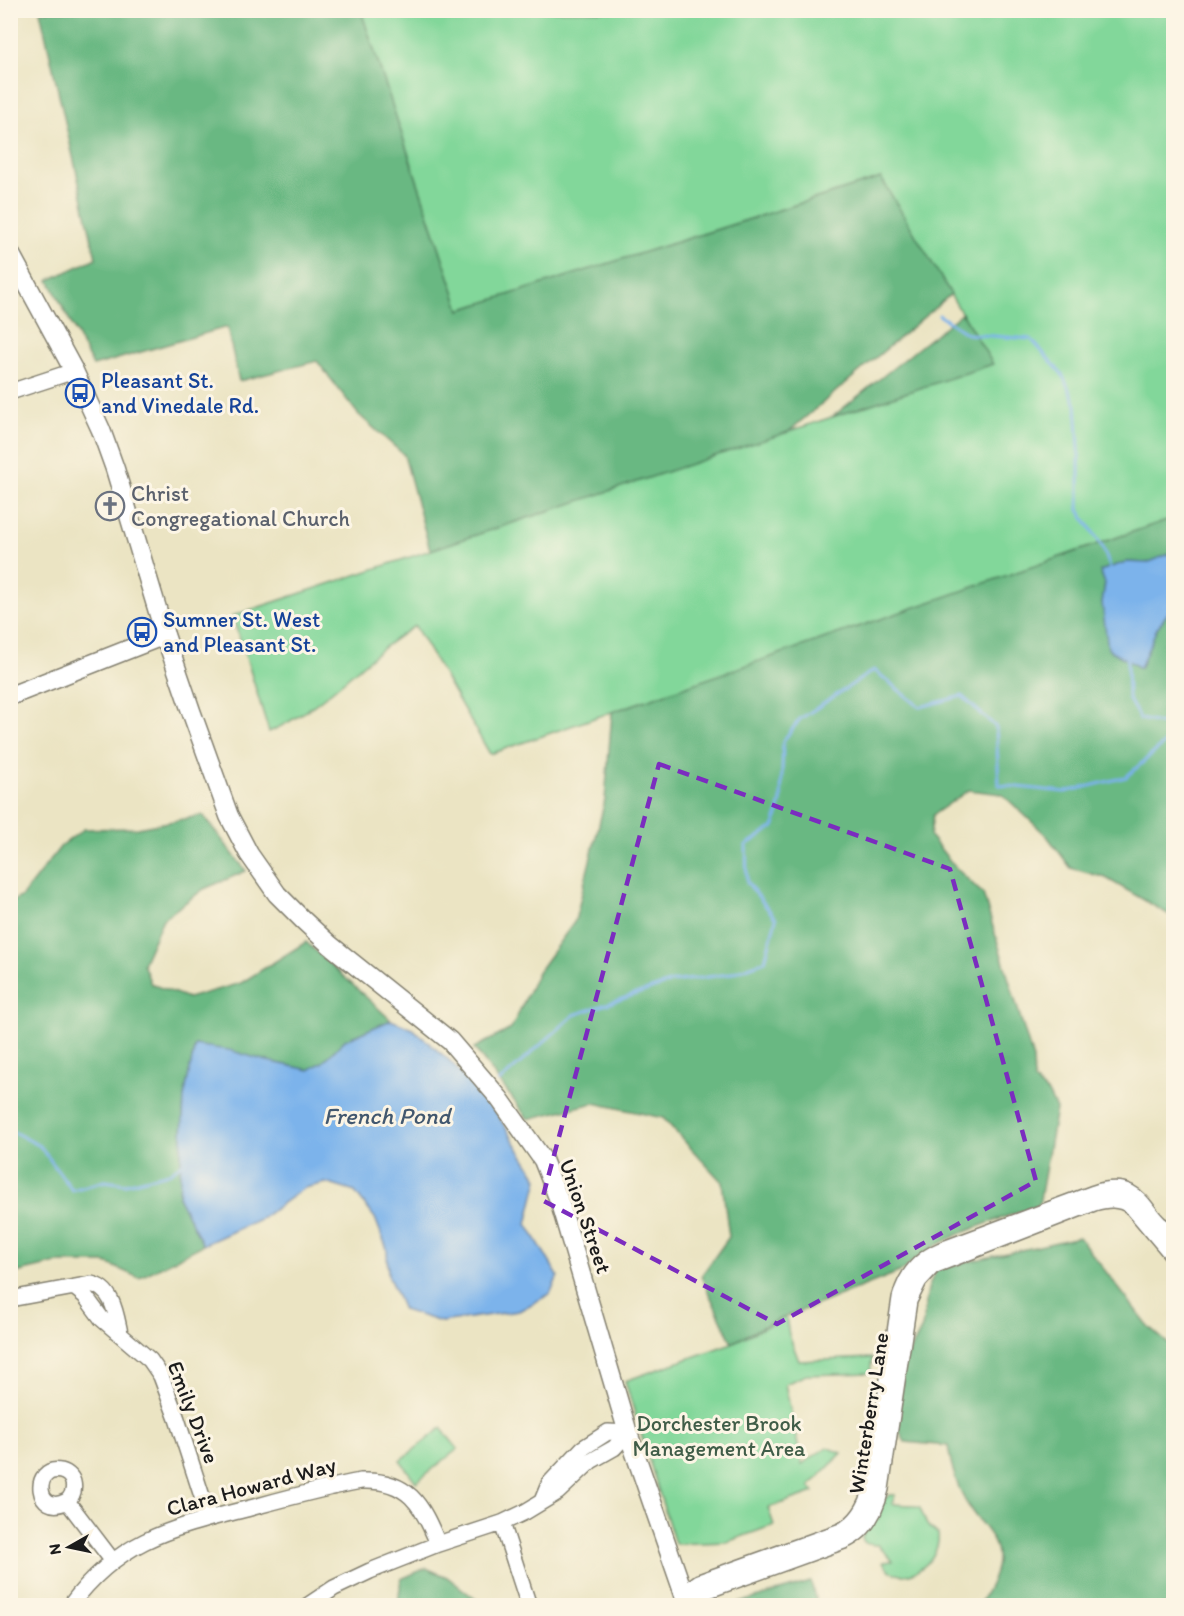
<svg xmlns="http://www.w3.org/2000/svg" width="1184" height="1616" viewBox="0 0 1184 1616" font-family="Itim,sans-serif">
	<rect width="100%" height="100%" fill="#fcf5e5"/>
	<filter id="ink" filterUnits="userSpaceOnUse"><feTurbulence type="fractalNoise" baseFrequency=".0167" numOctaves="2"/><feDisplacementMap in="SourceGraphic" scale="12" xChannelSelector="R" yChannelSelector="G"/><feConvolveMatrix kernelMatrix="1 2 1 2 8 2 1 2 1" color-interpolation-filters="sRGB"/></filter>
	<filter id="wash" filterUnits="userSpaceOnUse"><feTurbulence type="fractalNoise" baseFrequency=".008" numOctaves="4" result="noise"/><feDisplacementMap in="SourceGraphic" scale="24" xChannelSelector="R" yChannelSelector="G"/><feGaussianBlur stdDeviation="1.35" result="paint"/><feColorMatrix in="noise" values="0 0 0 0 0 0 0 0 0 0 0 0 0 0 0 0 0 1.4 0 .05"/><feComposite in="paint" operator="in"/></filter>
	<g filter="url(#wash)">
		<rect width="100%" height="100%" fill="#ebe4c3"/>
		<path fill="#82d79a" stroke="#4f7a5b" stroke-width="1.5" d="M361,11H1173V518L490,754L415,626C364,656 323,709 269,732L246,657L232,616L992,364L881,178L460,310Z
			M786,1317L789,1335L799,1361L872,1358L870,1373L806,1375L785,1384L802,1464L827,1447L842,1453L810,1486L814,1492L768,1508L774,1525L727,1542L675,1544L625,1381L732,1343Z
			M441,1428L458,1449L416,1482L400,1461Z
			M889,1495H895L892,1504L910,1505L920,1508L927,1525L938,1534C942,1562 900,1593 883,1562L893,1561L878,1545C870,1544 864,1546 862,1537L884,1500Z"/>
		<path fill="#69b882" stroke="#426a4f" stroke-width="1.5" d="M40,11H361L460,310L881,178L951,294L788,432L430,550L404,455L358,414L317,361L239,381L227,327L93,366L49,280L96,258Z
			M962,313L993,364L832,417Z
			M1173,518V554L1147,563L1126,562L1100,571L1105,583L1102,603L1140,668L1157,628L1173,606V917L1106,878L1071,868L1047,836L1002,794L969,790L933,815L930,836L955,867L983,894L1033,1059L1034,1081L1048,1093L1056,1109L1039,1205C999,1220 932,1238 904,1270L768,1324L732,1343L701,1276L729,1237L722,1182L663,1118L594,1103L528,1119L474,1048L511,1029L538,972L575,921L605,800L612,712Z
			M203,815L246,871L204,889L163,919L143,964L151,984L188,998L241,983L306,942L391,1020L345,1040L323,1062L309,1070L195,1045L184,1097L179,1198L203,1245L139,1278L106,1263H57L11,1274L10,903L22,896L61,846L84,829L138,828Z
			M1079,1237L1148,1326L1173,1348V1605H979C987,1591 999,1571 997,1554C995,1535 978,1522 969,1507C957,1489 951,1466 948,1446L905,1442L897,1425L904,1363L922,1328L928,1289L936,1269Z
			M426,1568L447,1577L483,1605H398L401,1579Z
			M811,1582L817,1605H732L810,1582Z"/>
		<path fill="#7cb3eb" stroke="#4c6884" stroke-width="1.5" d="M1171,553L1173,554V606L1157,628L1140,668L1108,649L1102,603L1105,583L1100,571L1126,562L1147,563Z
			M391,1020L413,1029L451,1062L497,1114L538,1179L527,1224L558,1276L550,1294L519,1311L441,1322L403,1310L388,1275L387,1249L375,1218L355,1192L326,1183L304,1188L262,1218L203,1245L179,1198L184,1097L195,1045L229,1050L263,1060L309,1070L323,1062L345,1040Z"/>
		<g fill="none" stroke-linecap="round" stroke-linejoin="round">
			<path stroke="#7cb3eb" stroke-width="3" d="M939,315L967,334L1031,339L1062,374L1076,405L1079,448V510L1103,548L1111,570
				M1127,659L1128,698L1140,719L1174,726
				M499,1082L574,1015L672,982L729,974L765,961L776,919L747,882L746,845L774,827L781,801L783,741L800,719L874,670L920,707L962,696L996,727L999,785L1065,792L1126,777L1174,735
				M10,1130L40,1146L72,1190L105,1181L126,1184L169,1173L183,1163"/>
		</g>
	</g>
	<g filter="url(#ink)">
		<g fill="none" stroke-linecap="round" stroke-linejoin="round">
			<g stroke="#848070" stroke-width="18">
				<path id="minor" d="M10,392L74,371
					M1174,1230C1144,1228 1148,1175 1094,1193L941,1250C920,1259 906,1275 900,1298L872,1488C867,1506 858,1522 841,1531L699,1582L683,1594L703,1592L844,1541C865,1532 876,1511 881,1489L909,1301L919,1281L933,1266L1094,1203C1107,1199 1119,1198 1131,1206L1174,1257
					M75,1288L85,1296L102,1319L150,1360L161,1376L177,1419L209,1518
					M10,1299L91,1284C113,1288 116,1315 120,1333
					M67,1501C77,1492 76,1475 61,1471C31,1465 36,1518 67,1501L112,1560
					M542,1501L549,1484L583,1448L608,1432L628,1433
					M502,1523L529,1606
					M70,1606C120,1538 173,1528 250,1508C287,1498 323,1488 361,1481C408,1479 422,1504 438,1544
					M307,1606L334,1588L370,1571L438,1544L502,1523L525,1512L558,1492L591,1461L614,1448L628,1433"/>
			</g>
			<g stroke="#848070" stroke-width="21">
				<path id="major" d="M10,253L74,371L101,430L115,469L165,635L191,711L229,816L249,854L277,894L303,920L330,945L450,1041L499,1098L543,1160L559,1200L628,1433L688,1606
					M10,696L165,635"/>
			</g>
			<use href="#minor" stroke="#fff" stroke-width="15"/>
			<use href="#major" stroke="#fff" stroke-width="18"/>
		</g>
	</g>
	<path fill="none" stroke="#7b2cbf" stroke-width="4.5" stroke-dasharray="12 8" stroke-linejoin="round" d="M659,764L950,869L1036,1181L777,1324L542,1200Z"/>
	<defs>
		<g id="bus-ring" transform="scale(1.5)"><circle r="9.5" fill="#fcf5e5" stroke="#1a4fb4" stroke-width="1.5"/><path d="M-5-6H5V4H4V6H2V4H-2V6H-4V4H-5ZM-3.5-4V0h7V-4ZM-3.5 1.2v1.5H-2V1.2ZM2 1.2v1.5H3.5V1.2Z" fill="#1a4fb4"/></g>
		<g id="church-ring" transform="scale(1.5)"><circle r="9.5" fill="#fcf5e5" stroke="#6b7280" stroke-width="1.5"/><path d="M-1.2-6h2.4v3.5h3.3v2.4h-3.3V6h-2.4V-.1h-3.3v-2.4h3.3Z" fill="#6b7280"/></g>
	</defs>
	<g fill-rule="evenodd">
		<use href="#bus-ring" x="80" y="393"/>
		<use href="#church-ring" x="110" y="506"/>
		<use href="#bus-ring" x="142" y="632"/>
	</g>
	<g text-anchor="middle" stroke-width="6" stroke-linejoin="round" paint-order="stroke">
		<g font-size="22" fill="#164399" stroke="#fcf5e5" text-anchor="start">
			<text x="101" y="388">Pleasant St.<tspan x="101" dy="25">and Vinedale Rd.</tspan></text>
			<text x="163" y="627">Sumner St. West<tspan x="163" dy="25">and Pleasant St.</tspan></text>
		</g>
		<g font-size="22" fill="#5b616d" stroke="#fcf5e5" text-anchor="start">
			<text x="131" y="501">Christ<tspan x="131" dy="25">Congregational Church</tspan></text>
		</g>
		<g font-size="22" fill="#1c1c1c" stroke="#fcf5e5">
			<text transform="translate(586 1216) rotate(71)" y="8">Union Street</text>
			<text transform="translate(194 1412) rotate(69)" y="8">Emily Drive</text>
			<text transform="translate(868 1413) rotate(-81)" y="8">Winterberry Lane</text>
			<text transform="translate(251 1486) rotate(-15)" y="8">Clara Howard Way</text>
		</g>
		<g font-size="22" fill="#405d48" stroke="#fcf5e5">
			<text x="719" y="1431">Dorchester Brook<tspan x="719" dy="25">Management Area</tspan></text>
		</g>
		<g font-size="24" font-style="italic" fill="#42586f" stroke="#fcf5e5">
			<text x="387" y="1124">French Pond</text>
		</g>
	</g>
	<rect width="1184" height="1616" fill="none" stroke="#fcf5e5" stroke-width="36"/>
	<g transform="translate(69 1547) rotate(261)" stroke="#fcf5e5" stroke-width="4.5" paint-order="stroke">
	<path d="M0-4.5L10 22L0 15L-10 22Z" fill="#1c1c1c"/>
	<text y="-9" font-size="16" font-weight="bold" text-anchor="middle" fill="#1c1c1c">N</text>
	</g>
</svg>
